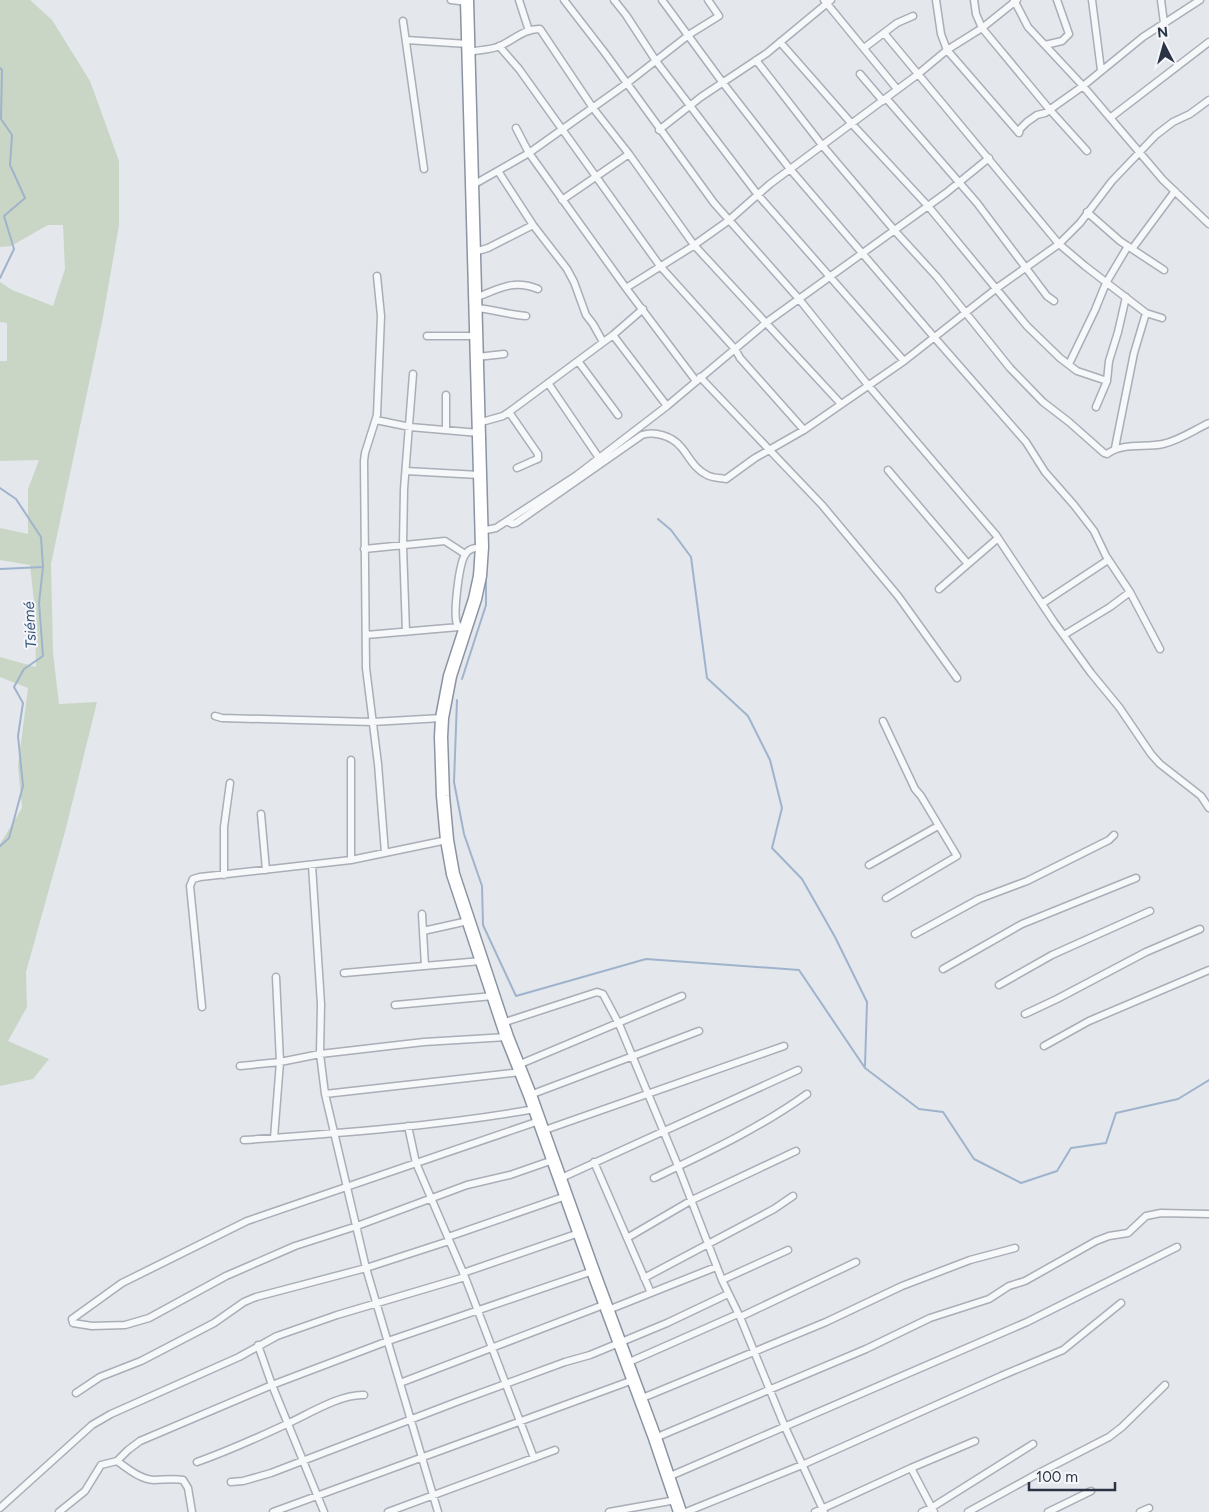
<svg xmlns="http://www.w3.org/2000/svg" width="1209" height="1512" viewBox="0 0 1209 1512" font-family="Figtree,sans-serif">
	<rect width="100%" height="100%" fill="#e4e7ec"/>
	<path fill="#c9d6c5" d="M0,0H30L52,20L90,81L119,161V225L103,317L51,564L53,653L59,704L97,702L66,828L26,972L27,1007L8,1041L49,1059L33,1079L0,1086V844L22,808L18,766L28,688L0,677V657L36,667L35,611L30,565L0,560V528L28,534V489L39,460L0,461V361H7V323L0,322V282L12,290L53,306L65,269L63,225H48L11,246L0,247Z"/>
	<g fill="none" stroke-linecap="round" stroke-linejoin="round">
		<path stroke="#9fb4cc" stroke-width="2" d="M0,68L2,70L1,119L12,135L10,165L25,198L4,216L14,249L0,278
			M0,488L16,499L41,537L43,567L39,603L43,656L24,669L14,687L23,703L18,736L23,786L9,838L0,846
			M658,519L671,530L691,557L707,678L748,716L770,760L782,808L772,848L802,879L835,937L867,1002L865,1066
			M0,569L43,567
			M462,679L486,605V582
			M457,700L454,782L464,834L482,886L483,925L516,996L646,959L799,970L865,1068L919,1109L943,1112L974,1159L1021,1183L1057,1171L1071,1148L1106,1143L1116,1113L1178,1099L1209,1080"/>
		<g stroke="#a9aeb7" stroke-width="9">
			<path id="street" d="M451,0L467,2
				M519,0L529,31
				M564,0L605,53L714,203L799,299L868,385L996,535L1054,622L1091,673L1119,707L1151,754L1160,764L1201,796L1209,808
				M614,0L626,15L656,61L758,195L904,361
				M662,0L723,83L790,169L934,337L1026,442L1045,472L1074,505L1094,531L1106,556L1130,592L1160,649
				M824,0L897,89
				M936,0L941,34L947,50L1019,133L1020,129L1027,122L1037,115L1045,113L1083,86L1143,37L1200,0
				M974,0L976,14L982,28L1050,110L1087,151
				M1014,0L1028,27L1083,86L1163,180L1209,224
				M1092,0L1101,70
				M1161,0L1164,23
				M403,21L424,169
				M884,33L1059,244L1085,266L1146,313L1162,318
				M406,40L468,44
				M780,42L852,124L928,206L1027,326L1060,358L1077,371L1107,381
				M1045,45L1062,41L1069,34L1057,0
				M499,46L519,69L660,266L735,349L740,358L804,430
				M864,48L897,23L913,16
				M469,52C478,50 491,50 500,46C513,40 526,28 540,29L593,108L629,154L694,245L841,404
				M756,60L822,145L895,231L937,277L1010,368L1043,402L1069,422L1104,453L1107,454C1123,442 1145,448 1163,444C1180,440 1194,430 1209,423
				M860,74L883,101
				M886,98L977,203L1047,296L1054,301
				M1110,118L1209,42
				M516,128L529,153L626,288L696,381
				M659,130L701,97L767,53L831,0
				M498,171L533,225L567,269L574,282L586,315L593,324L603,342
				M473,185L529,153L626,84L690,34L719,16L708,0
				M562,200L629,154
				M1087,212L1120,241L1164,270
				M1132,249L1175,191
				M474,252L488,248L533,225
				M377,276L381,316L377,415L365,453L364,461L366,668L378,764L385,853
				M626,288L690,248L728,221L770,184L917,75L947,50L982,28L1017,0
				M475,298C499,289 512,279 538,289
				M476,308C493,309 509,315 526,316
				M613,335L667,406
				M427,336H477
				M477,357L504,354
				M578,361L618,415
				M1069,364L1095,310L1106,283L1128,246
				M700,377L822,505L898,596L957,678
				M548,383L599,458
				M1096,407L1107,381L1109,361L1118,332L1126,297
				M509,412L538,454V459L535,460L517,468
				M376,420L410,427L479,433
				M478,423L503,416L509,412L613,335L643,309
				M446,430V395
				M1115,448L1134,353L1146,313
				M888,470L968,564
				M406,471L479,475
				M507,521L512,524L516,523L642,435C655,431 672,436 681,447C689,456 694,469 707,475C712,478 720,478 726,479L755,458L804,430L904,361L997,288L1059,244L1080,223L1112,181L1156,135L1173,122L1190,114L1209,100
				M481,531L496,528L577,475L667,406L767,322L946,193L989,158
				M364,549L445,541L465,554
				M939,589L997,539
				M1043,603L1108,560
				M406,632L403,546L404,489L413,374
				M465,632C462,629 459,627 457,624C453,614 459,564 465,555C469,548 475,548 482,547
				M366,635L459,627
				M1064,635L1110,607L1130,592
				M215,716L222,718L372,722L442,718
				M883,721L915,789L921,796L957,856L886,898
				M261,814L266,870
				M351,860V760
				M312,865L321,1004L320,1054L325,1094L366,1268L438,1512
				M869,865L938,826
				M224,875V827L230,783
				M422,914L425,966
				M423,931L468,921
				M915,934L979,899L1027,881L1109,840L1114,835
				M943,969L1022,924L1136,878
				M344,973L481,961
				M999,985L1052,955L1150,911
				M395,1005L493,996
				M202,1007L190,886L193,879L200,877L351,860L447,840
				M1025,1014L1057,999L1146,952L1200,929
				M502,1023L597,992L603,994L619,1024L678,1166L722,1280L740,1317L785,1427L824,1512
				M1044,1046L1089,1021L1209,970
				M518,1065L682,996
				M240,1066L280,1062L320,1054L424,1042L507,1037
				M325,1094L521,1072
				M530,1095L699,1031
				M539,1121L247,1221L122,1283L72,1319L73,1323L92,1326L125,1325L149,1318L226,1276L295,1246L357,1226L467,1185L510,1175L553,1160
				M408,1126L416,1163L465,1277L534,1458
				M542,1131L784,1046
				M274,1138L280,1062L276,977
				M244,1140C342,1133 439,1126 535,1109
				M594,1162L651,1293
				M654,1178C706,1153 760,1128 807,1094
				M559,1179L798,1070
				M448,1237L566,1196
				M627,1238L692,1200L796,1151
				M463,1273L579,1233
				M644,1278L774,1209L793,1196
				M722,1280L788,1250
				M608,1310L716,1267
				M740,1317L856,1262
				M258,1345L272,1385L324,1512
				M627,1363L738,1314
				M400,1383L606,1304
				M76,1393L100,1377L141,1361L214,1323L244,1302L256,1297L366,1268L449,1241
				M640,1399L826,1322L902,1286L970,1260L1015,1248
				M655,1438L866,1349L930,1318L989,1299L1009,1286L1025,1281L1096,1241L1109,1236L1128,1233L1146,1216L1161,1213L1209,1214
				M117,1461C128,1469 140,1479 154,1480C163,1480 173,1478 183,1480L188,1488L192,1512
				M197,1462C228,1451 259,1437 289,1423C310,1413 341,1394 364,1395
				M911,1468L934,1512
				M668,1477L1027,1322L1177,1247
				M231,1482L243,1481L271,1473L459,1401L565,1362L590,1355L667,1323L728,1294
				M0,1508L92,1425L111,1414L239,1357L277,1336L337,1315L465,1277
				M59,1512L85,1491L101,1465L117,1461L128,1450L140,1441L272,1385L388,1341L593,1271
				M273,1512L633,1380
				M388,1512L555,1450
				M609,1512L676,1500
				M686,1512L802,1465L1001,1376L1063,1350L1121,1303
				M815,1512L911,1468L975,1441
				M922,1512L931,1508L1033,1444
				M968,1512L1037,1474L1109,1437L1122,1427L1165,1385
				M1048,1512L1091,1491
				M1140,1512L1149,1508"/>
		</g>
		<g stroke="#8b94a3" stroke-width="15">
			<path id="highway" d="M467,0L482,547L480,576L475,599L450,676L442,718L441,737L443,796L447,840L453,874L507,1037L530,1095L593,1271L655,1438L680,1512"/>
		</g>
		<use href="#street" stroke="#f7f8fa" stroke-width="6"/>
		<use href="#highway" stroke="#fff" stroke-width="12"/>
	</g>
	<g text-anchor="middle" stroke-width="4" stroke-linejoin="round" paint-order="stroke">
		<g font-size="15" font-style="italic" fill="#34527a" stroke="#f4f6f9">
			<text transform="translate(30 625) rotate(-93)" y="5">Tsiémé</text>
		</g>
	</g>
	<g transform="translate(1164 45) rotate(354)" stroke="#f4f6f9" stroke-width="4" paint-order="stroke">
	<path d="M0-4L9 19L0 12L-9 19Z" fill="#2b3445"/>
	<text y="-8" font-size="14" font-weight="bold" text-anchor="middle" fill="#2b3445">N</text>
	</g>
	<path d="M1029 1482v8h86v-8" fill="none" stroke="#2b3445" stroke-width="2.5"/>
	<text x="1036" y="1482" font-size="15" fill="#2b3445" stroke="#f4f6f9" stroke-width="4" paint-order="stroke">100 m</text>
</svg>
